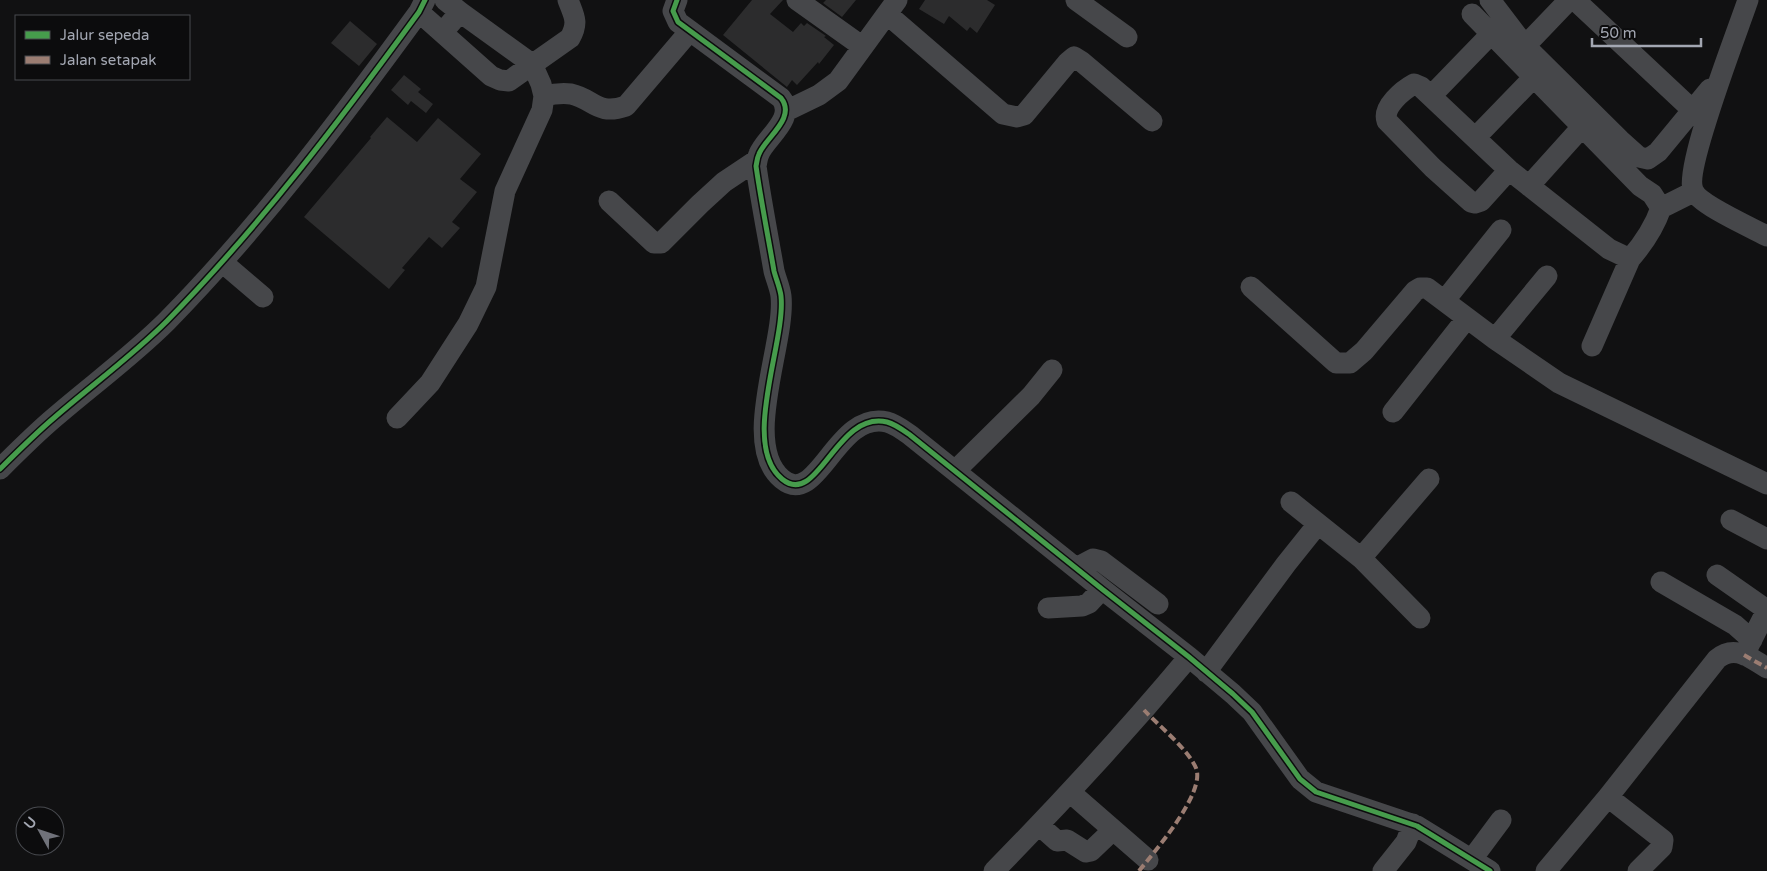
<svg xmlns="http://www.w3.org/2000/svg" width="1767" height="871" viewBox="0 0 1767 871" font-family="'Varela Round',sans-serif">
	<rect width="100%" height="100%" fill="#111112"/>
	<path fill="#2c2c2d" d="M752,0H783L770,14L793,32L801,23L804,26L807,23L826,36L824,37L834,45L819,64L818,62L797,85L792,80L787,87L723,35Z
		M826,0H856L842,17L823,3Z
		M925,0H987L995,5L977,33L970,27L967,31L949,16L944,24L919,9Z
		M350,21L377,44L359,66L331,43Z
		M404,75L421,89L418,92L433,104L426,113L411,101L408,105L391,90Z
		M387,117L417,142L438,118L481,154L460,179L477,192L452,222L460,228L442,248L429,237L402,268L405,270L389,289L304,217L371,138L370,137Z"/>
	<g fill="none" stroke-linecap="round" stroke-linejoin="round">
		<path stroke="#46474a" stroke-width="21" d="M445,0L460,12
			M677,0L673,11L678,22L781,98C797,118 765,138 759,154C757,158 757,162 756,166C761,201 768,236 774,271C776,279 780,288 781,296C786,343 740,444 782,479C818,509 836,410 887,422C895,424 903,430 910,435L1102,589L1189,657L1233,694L1252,712L1300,779L1316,792L1417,826L1490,871
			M797,0L863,47
			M1076,0L1127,37
			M1490,0L1525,46
			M1569,0L1525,46L1620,140L1639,157L1648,159L1658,152L1710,89
			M1575,0L1702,119
			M1748,0C1738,30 1684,168 1693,190C1698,204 1752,228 1767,236
			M419,12L491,76L500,80L509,81L570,38C579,22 574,16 568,0
			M887,14L1003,114L1017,117L1024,115L1068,62L1074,57L1082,62L1152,121
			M1472,14L1640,186L1652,194L1661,208L1693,192
			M544,96C553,94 562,93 571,94C594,99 597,116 626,106L689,32
			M1431,96L1491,34
			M786,111L819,95L838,81L897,0
			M1475,138L1534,77
			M1509,170L1481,201L1475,203L1471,202L1433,168L1387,121C1382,107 1403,90 1414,84L1421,87L1509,170L1609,249L1630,259C1644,243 1654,228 1661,208
			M1529,186L1582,127
			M609,201L654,243H661L700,204L724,182L757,160
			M222,262L263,297
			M1251,287L1336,363H1350L1364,351L1415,291L1420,288H1427L1495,339L1559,383L1767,484
			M1445,300L1501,230
			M1495,339L1547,276
			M1592,346L1630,259
			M1393,412L1467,318
			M397,418L430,383L468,324L486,287L505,191L542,110L544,96L541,84L532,64L460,12L443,32
			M0,469C18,451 36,433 55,417C92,385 132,356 167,321C260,226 341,119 419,12L425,0
			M955,471L1031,396L1052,370
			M1291,502L1361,558L1420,618
			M1731,520L1767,539
			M1361,558L1429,479
			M1076,568L1093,559L1101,561L1158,604
			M1717,575L1767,610L1744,655
			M1661,582L1735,625L1752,640
			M1048,608L1082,606L1089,603L1102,589
			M1206,672L1286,564L1318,524
			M1071,793L1148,860
			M1608,797L1663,840L1662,847L1638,871
			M1039,825L1057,841L1067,840L1086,852L1091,851L1113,830
			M1472,859L1501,820
			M994,871C1062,802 1127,731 1189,657
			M1383,871L1406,842L1413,824
			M1546,871L1608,797L1717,659C1735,644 1750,658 1767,668"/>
		<path stroke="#9b7d72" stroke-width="4" stroke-dasharray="8 4" stroke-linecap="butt" d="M1744,655L1767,668
			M1139,871C1154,852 1206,793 1196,768C1187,748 1160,727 1144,710"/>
		<g stroke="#0c0c0d" stroke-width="8">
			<path id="cycleway" d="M677,0L673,11L678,22L781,98C797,118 765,138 759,154C757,158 757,162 756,166C761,201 768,236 774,271C776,279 780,288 781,296C786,343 740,444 782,479C818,509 836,410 887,422C895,424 903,430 910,435L1102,589L1189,657L1233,694L1252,712L1300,779L1316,792L1417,826L1490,871
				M0,469C18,451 36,433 55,417C92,385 132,356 167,321C260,226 341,119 419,12L425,0"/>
		</g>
		<use href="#cycleway" stroke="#469c4c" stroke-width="5"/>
	</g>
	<rect x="15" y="15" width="175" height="65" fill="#0c0c0d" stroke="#484a4f"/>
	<rect x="25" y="31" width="25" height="8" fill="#469c4c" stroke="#484a4f"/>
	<text x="60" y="40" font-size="15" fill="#a3a7b2">Jalur sepeda</text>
	<rect x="25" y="56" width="25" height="8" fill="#9b7d72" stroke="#484a4f"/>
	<text x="60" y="65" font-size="15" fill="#a3a7b2">Jalan setapak</text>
	<g transform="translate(40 831) rotate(310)"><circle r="24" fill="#0c0c0d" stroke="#484a4f"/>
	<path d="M0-4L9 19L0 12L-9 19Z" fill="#70727a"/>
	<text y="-8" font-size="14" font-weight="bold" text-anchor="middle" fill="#a3a7b2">U</text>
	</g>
	<path d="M1592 38v8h109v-8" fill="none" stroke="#a3a7b2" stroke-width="2.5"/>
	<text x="1600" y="38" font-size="15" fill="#a3a7b2" stroke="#0c0c0d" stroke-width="4" paint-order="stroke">50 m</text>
</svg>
